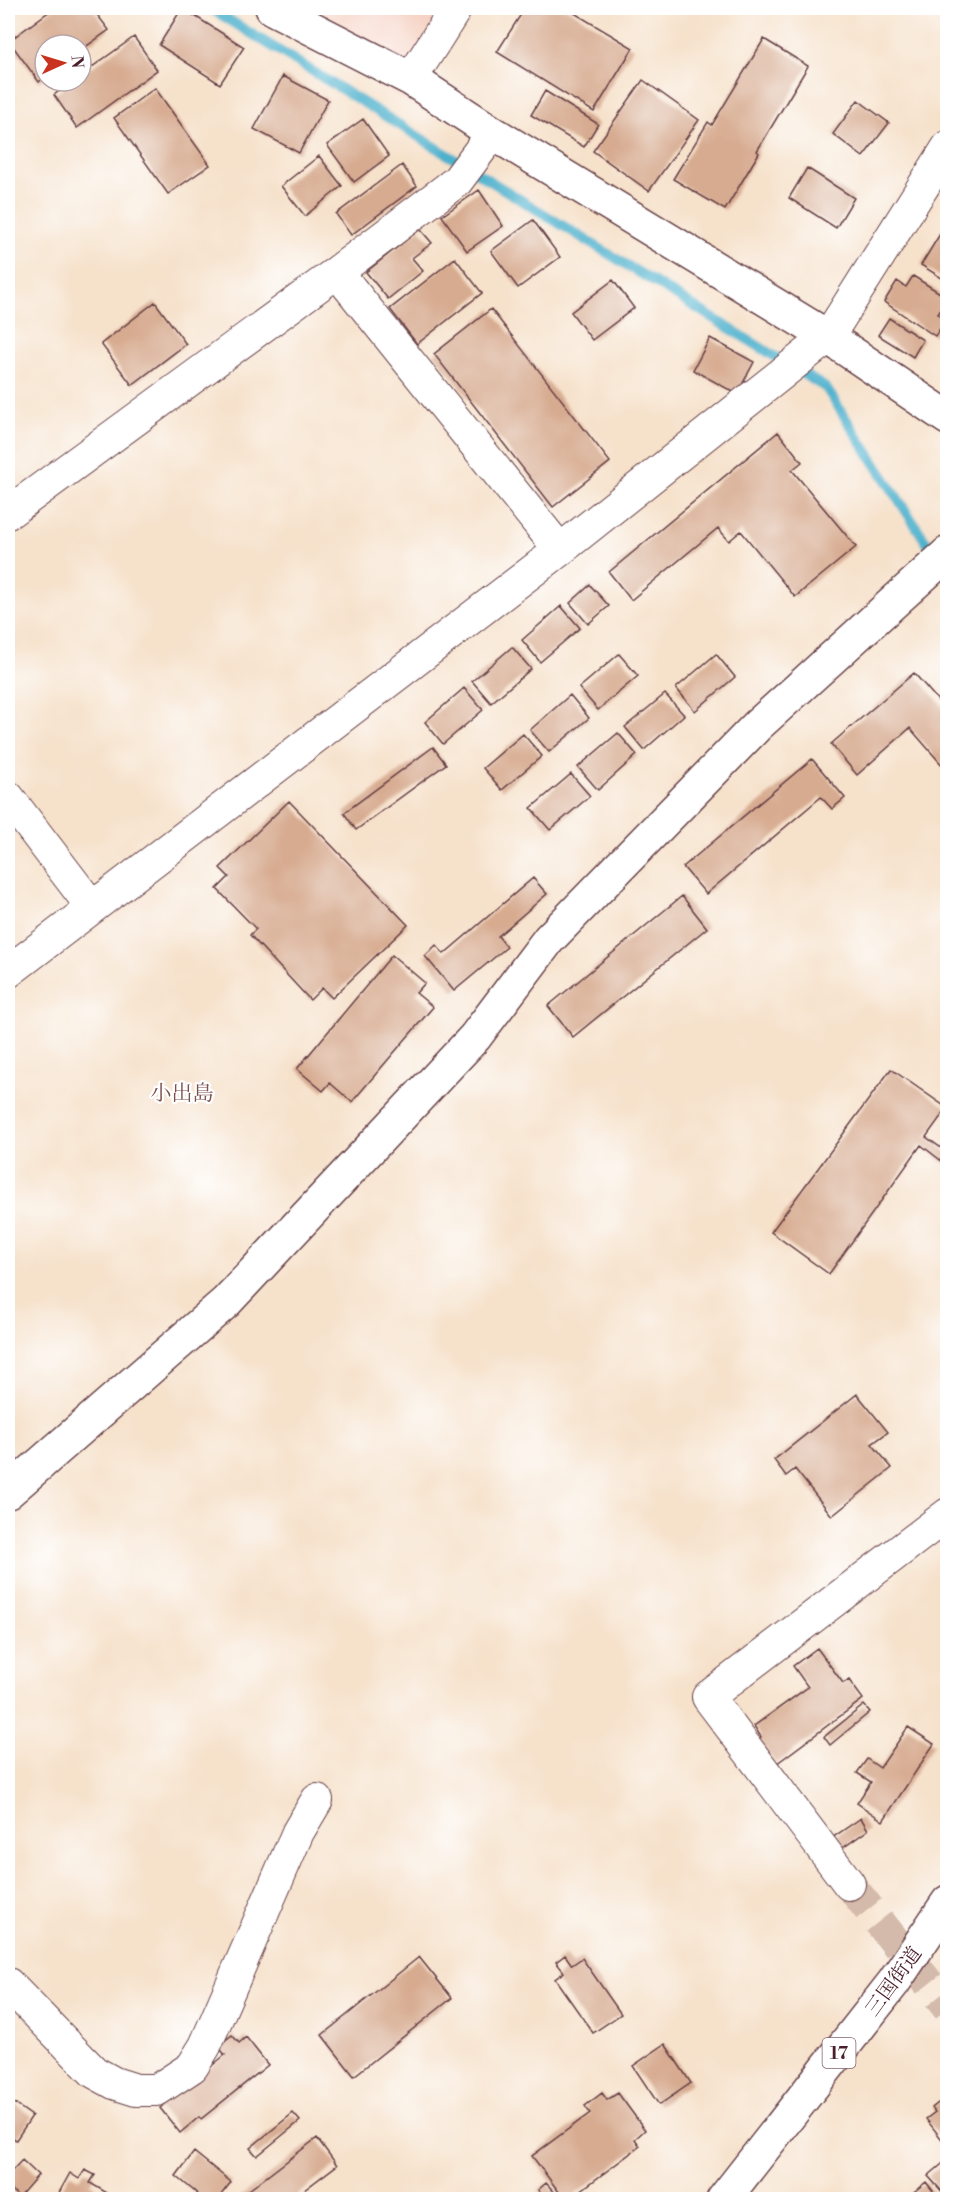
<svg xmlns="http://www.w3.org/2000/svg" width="955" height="2207" viewBox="0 0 955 2207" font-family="'Libre Bodoni','Noto Serif JP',serif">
	<rect width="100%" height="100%" fill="#fff"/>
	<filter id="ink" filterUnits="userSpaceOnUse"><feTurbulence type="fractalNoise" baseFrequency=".0167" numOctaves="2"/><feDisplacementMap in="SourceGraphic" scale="12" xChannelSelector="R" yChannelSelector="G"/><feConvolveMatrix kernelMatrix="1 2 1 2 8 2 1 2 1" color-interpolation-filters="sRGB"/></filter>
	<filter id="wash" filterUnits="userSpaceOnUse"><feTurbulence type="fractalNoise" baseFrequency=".008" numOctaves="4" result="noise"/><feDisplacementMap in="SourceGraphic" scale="24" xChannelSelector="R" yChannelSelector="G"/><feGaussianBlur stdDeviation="1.35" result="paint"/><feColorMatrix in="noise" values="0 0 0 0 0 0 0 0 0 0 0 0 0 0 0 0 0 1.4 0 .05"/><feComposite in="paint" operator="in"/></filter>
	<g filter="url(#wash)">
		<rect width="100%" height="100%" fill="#f6e1ca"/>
		<path fill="#f6d2c3" d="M258,8H475L412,106Z"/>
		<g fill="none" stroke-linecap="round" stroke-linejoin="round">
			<path stroke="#4db1cc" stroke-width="10" d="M210,8L826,388L936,557"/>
		</g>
		<g id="blocks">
			<path fill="#d7ab90" d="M54,8H92L109,30L81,50V45H45V77L39,82L9,41Z
				M182,8L244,47L220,84L159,45Z
				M525,8H566L633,48L594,112L497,52Z
				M134,37L157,70L77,128L54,95L73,81H81V75Z
				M764,39L808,66L757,151L759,153L725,210L673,179L708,122L712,125Z
				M283,76L328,100L299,153L254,129Z
				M643,80L699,120L649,191L593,151Z
				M155,88L210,165L168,194L114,118Z
				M545,91L598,124L584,147L531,115Z
				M858,100L889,123L863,157L833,134Z
				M363,119L389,156L354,182L327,145Z
				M319,156L342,186L305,216L281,186Z
				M402,165L417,186L351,235L336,214Z
				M807,168L854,198L836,228L789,198Z
				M479,190L503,226L467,251L442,216Z
				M533,220L560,257L518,288L491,251Z
				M948,221V282L921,265Z
				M420,229L432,243L412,258L423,271L388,299L366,272Z
				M455,258L482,293L417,344L390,309Z
				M913,276L948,298L938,314L946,320L935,336L884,302L897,281L906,287Z
				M613,280L634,308L592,340L571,312Z
				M155,302L186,344L132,385L101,344Z
				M491,309L610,462L553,507L434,354Z
				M889,318L923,340L913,357L878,335Z
				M710,338L754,362L737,394L693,370Z
				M778,432L802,462L792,470L856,547L795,597L741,531L729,541L718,528L631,600L609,572Z
				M590,585L609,606L588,624L570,603Z
				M561,606L580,628L540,662L522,640Z
				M512,647L531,669L491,703L472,681Z
				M619,654L638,676L598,710L579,688Z
				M716,654L735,677L695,711L676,688Z
				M914,673L948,712V763L943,766L910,728L857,775L831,744Z
				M464,688L483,710L443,744L425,722Z
				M665,694L684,715L644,750L625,727Z
				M570,695L589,718L549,752L530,730Z
				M618,733L637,755L598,790L578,767Z
				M523,734L542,756L502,790L483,768Z
				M433,747L446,764L356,830L344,813Z
				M812,759L845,798L832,809L821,797L706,894L683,867Z
				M571,774L590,796L550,830L531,808Z
				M289,801L408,925L332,998L322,988L310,1000L250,935L256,929L217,889L229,877L220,868Z
				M533,878L547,894L498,936L507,947L454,991L425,956L436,945L444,954Z
				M682,896L707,928L573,1037L548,1006Z
				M392,955L425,983L416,993L433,1007L352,1102L330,1083L323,1091L297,1069Z
				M891,1069L947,1108L926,1137L948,1153V1166L921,1145L829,1274L771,1232Z
				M857,1394L888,1432L872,1444L892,1468L832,1516L795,1469L786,1476L774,1460Z
				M817,1648L843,1683L849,1680L863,1699L776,1764L758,1739L761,1737L754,1726L808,1687L793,1666Z
				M864,1705L870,1712L830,1745L824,1737Z
				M908,1727L934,1744L883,1821L857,1803L871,1782L857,1773L867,1759L880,1768Z
				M861,1818L868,1830L840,1850L832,1838Z
				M565,1955L572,1965L582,1958L621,2014L593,2033L555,1979L564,1972L556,1962Z
				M419,1957L452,1998L354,2076L322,2035Z
				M232,2035L239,2043L246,2037L268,2065L201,2119L199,2117L180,2133L160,2108L225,2055L218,2046Z
				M665,2044L691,2083L659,2105L633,2066Z
				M602,2093L607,2100L618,2093L645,2130L635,2139L640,2146L568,2200H565L532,2156L590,2113L585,2106Z
				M948,2095V2139L944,2142L926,2119L935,2112L932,2108Z
				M8,2099L32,2116L16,2140L8,2134Z
				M293,2113L300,2121L257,2156L250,2148Z
				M317,2138L337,2165L291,2200H236Z
				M194,2152L231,2182L217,2200H205L176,2176Z
				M948,2159V2198L928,2176Z
				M22,2160L38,2175L19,2197L8,2186V2175Z
				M85,2170L95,2175L90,2183L119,2200H55L70,2173L79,2179Z
				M926,2182L940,2200H904Z
				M546,2183L560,2198L558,2200H546L538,2190Z"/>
		</g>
	</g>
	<g filter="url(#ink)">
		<use href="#blocks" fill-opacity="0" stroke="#643c43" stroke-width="1.5"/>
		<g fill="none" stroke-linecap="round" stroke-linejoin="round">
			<path stroke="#d4baaa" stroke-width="32" stroke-dasharray="32 16" stroke-linecap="butt" d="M849,1884L948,2008"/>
			<g stroke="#643c43" stroke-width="34">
				<path id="minor" d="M411,79L456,8
					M337,272L560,550
					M8,513L337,272L457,181L493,133
					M8,797L92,907
					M8,972L560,550L828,337L948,147
					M849,1884L708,1697L948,1514
					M8,1984L94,2072L114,2083L136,2090H157L192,2067L205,2046L298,1832L317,1800"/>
			</g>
			<g stroke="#643c43" stroke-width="36">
				<path id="tertiary" d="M272,8L411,79L493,133L828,337L948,418
					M8,1492L226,1302L475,1037L549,939L758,725L948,553"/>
			</g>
			<g stroke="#643c43" stroke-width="36">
				<path id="trunk" d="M723,2200L894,1982L948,1902"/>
			</g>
			<use href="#minor" stroke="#fff" stroke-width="32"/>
			<use href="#tertiary" stroke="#fff" stroke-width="33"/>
			<use href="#trunk" stroke="#fff" stroke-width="33"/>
		</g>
	</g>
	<g text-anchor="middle" stroke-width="4.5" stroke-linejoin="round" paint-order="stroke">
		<rect fill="#fff" stroke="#80626b" stroke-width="1.5" x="822.5" y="2038" width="33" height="30" rx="4.5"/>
		<g font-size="18" font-weight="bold" fill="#4a1f2b">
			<text x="839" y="2059">17</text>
		</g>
		<g font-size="20" fill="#4a1f2b" stroke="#fff">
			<text transform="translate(893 1981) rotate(-54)" y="7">三国街道</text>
		</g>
		<g font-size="21" fill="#7b504e" stroke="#fff">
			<text x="182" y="1100">小出島</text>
		</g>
	</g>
	<rect width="955" height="2207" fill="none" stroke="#fff" stroke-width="30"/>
	<g transform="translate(63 63) rotate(86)"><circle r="28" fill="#ffffff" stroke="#b7a5aa" stroke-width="1.5"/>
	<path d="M0-4.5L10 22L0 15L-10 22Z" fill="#c8321e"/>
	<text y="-9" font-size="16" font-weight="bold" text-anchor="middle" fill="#4a1f2b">N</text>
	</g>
</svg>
